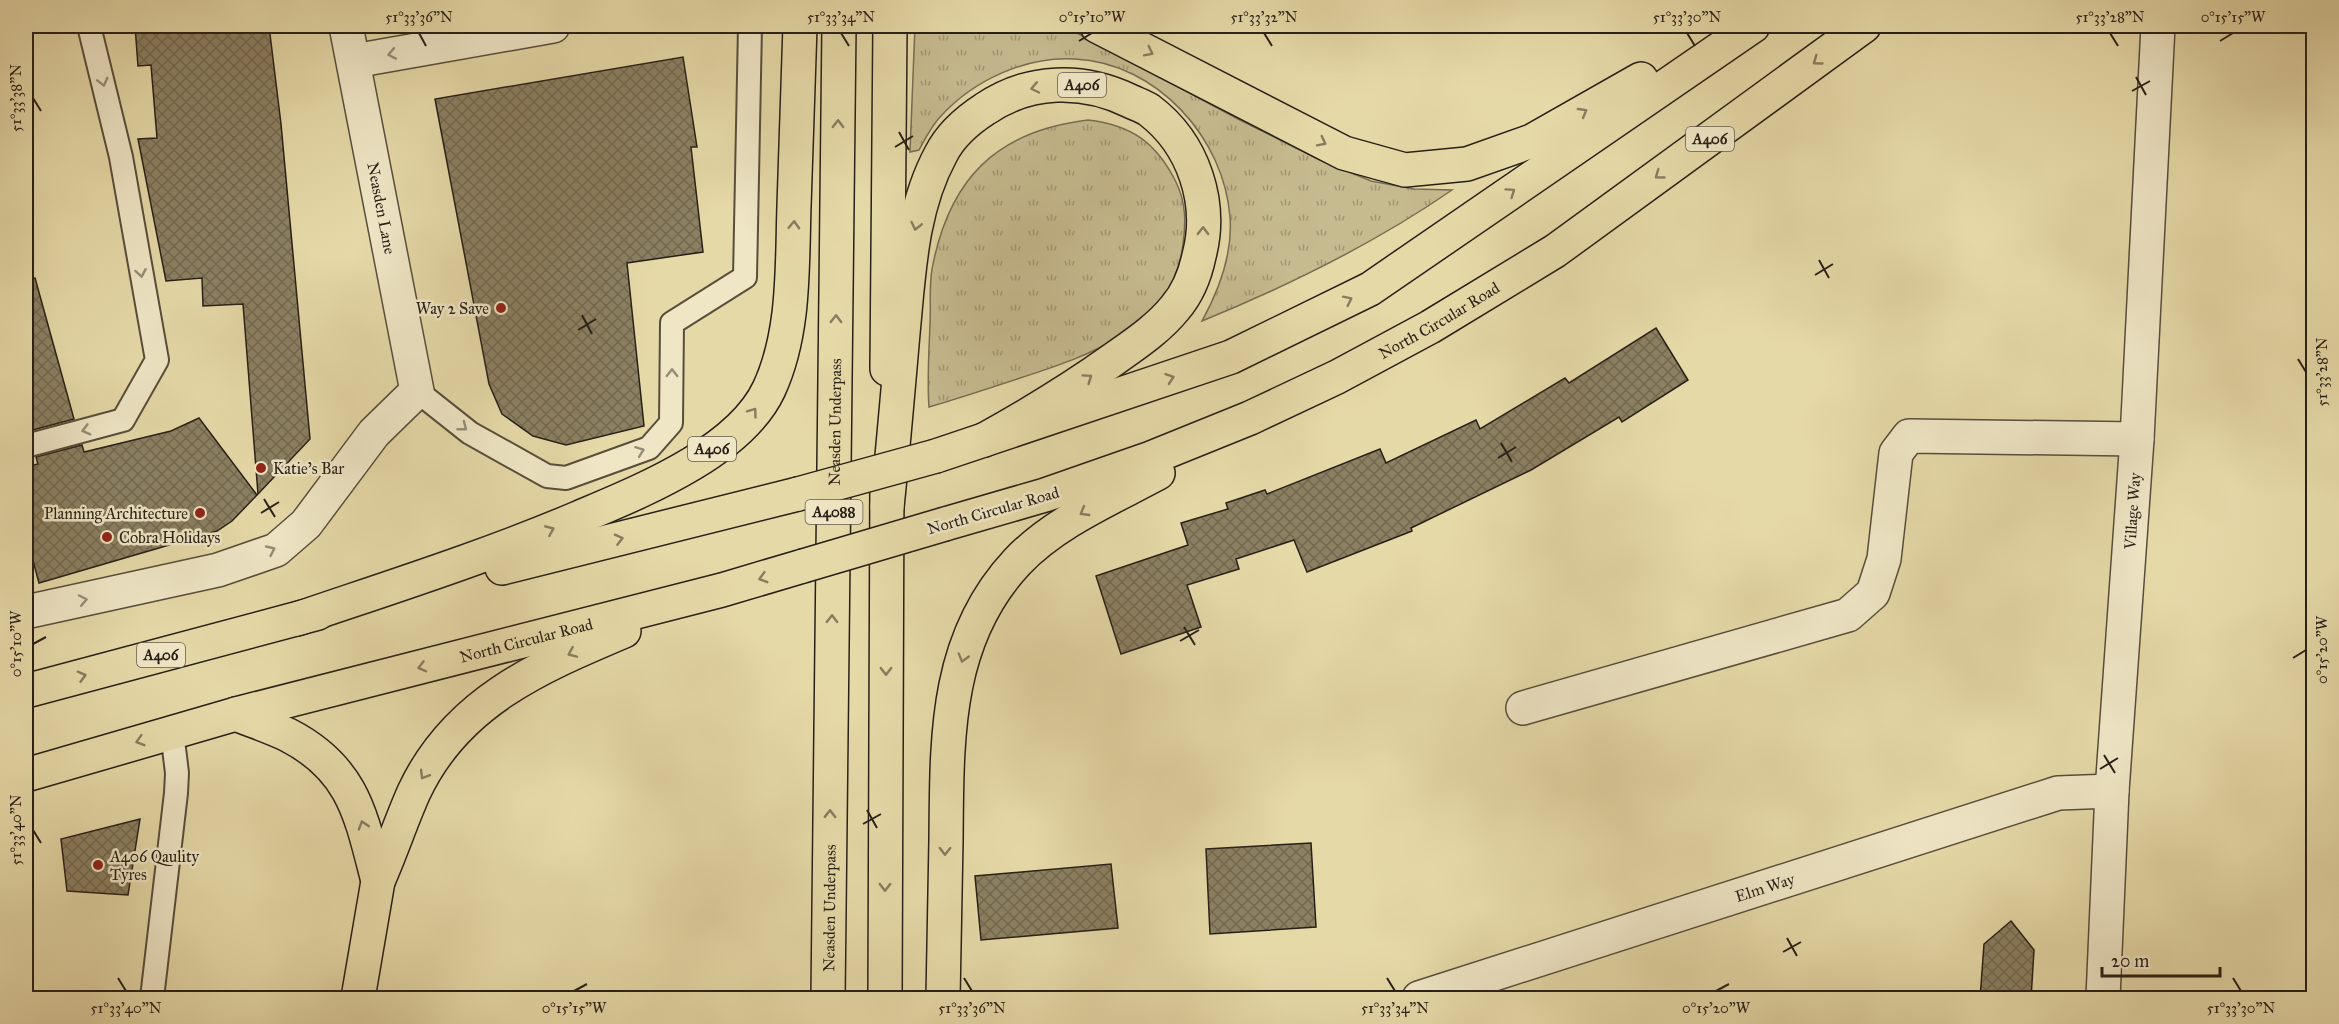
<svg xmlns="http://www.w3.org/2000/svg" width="2339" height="1024" viewBox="0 0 2339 1024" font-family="'IM FELL Great Primer',serif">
	<defs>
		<pattern id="grass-tufts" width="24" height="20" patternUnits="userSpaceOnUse" patternTransform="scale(1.5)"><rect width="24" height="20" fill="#c6ba8f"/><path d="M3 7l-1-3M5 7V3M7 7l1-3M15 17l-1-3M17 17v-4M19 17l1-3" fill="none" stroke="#a19774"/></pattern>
		<pattern id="building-cross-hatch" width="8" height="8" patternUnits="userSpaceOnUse" patternTransform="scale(1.5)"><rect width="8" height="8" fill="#8b8062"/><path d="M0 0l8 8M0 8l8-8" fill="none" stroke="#726850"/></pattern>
	</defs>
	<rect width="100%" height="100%" fill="#e6d9a8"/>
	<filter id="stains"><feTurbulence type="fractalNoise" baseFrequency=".00333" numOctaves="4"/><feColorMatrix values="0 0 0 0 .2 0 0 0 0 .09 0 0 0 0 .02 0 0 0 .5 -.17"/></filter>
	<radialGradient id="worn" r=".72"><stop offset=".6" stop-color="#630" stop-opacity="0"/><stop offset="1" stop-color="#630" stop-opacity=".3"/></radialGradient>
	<path fill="url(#grass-tufts)" stroke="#776d53" stroke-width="1.5" d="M915,26H1064L1240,120L1318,159L1371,181L1414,189L1452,190C1374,244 1290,285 1202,321C1219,290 1233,254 1230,217C1224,138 1157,63 1075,59C1026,56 974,80 941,116C932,125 925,139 919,150L910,152Z
		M1088,120C1131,125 1156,142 1176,182C1186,203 1186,222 1183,244C1174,328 1088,356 1020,378C990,388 959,398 929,407C927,380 929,352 930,324C931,306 929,287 932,269C949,179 996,131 1088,120Z"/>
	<path fill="url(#building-cross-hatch)" stroke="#282017" stroke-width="1.5" d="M135,26H269L281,124L310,439L258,494L243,304L203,306L202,278L166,281L138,139L157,138L151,65L138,66Z
		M683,57L697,147H691L703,252L627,263L644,426L566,445L533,436L502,414L489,384L435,99Z
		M35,278L74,419L29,431L26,421V279Z
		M1656,328L1688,380L1622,422L1619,417L1531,470L1411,528L1412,531L1307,572L1294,540L1236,559L1239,569L1187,585L1201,627L1121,654L1096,576L1188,545L1181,523L1228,509L1226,503L1265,490L1267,494L1380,449L1386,463L1476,420L1480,429L1565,378L1569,383Z
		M199,418L257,495L232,521L217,531L39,583L26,535V467L38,464L36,457L82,445L84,452L171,431Z
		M140,819L128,895L67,891L61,839Z
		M1311,843L1316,927L1210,934L1206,849Z
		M1111,864L1118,928L981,940L975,876Z
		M2011,921L2034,950L2031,999H1980L1984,944Z"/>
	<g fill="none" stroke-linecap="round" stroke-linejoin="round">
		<g stroke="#584e3b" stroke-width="26">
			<path id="service" d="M417,391L470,433L547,476L566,478L649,448L671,423L672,323L745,277L750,26
				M26,446L123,420L157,360L121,157L89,26
				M152,998L176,793L177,773L172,732"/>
		</g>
		<g stroke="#584e3b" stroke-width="36">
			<g id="minor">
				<path d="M354,61L553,26"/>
				<path d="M1523,708L1848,615L1873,593L1884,559L1896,453L1909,436L2137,439"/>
				<path id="s1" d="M1419,998L2058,793L2112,791"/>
				<path id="s2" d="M2103,998L2112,791L2137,439L2158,26"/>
			</g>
		</g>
		<g stroke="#584e3b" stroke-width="36">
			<path id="tertiary" d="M26,612L218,570L276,550L306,524L374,433L417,391L346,26"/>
		</g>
		<g stroke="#282017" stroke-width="36">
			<g id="primary">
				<path d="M887,369L890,26"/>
				<path d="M358,998L378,881"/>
				<path id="s3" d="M828,998L839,26"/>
				<path d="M885,998L887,477"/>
			</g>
		</g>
		<g stroke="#282017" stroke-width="36">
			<g id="trunk">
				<path d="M1097,26L1344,153L1405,170L1467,164L1532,141L1641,79"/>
				<path d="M936,456L1231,357L1370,289L1753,26"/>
				<path d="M887,507C893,449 898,391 903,333C909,272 911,209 941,154C950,136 968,120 985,109C1029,79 1083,78 1130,101C1136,104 1143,106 1149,110C1194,144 1213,203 1199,256C1195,275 1187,294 1175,308C1158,329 1135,344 1114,359C1072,389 1029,415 984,440"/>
				<path id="s4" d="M945,524L1045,495L1151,458L1250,418L1337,377L1430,327L1555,251L1864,26"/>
				<path d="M502,568L798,494"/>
				<path d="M297,619C391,587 486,557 578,518C639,492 739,453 769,389C795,333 792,267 794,206C796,146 798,86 800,26"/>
				<path d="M26,691L318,613"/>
				<path d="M236,714C253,721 271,727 288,735C354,769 361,816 378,881"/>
				<path id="s5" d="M26,775L236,714L722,590L803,566"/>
				<path d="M378,881C391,852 401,821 414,792C456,702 539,667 624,631"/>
				<path d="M943,998C944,946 945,893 946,840C947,740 944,640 1017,562C1055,522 1110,499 1158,473"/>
			</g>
		</g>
		<use href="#service" stroke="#efe6c6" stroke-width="22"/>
		<use href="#minor" stroke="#efe6c6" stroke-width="33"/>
		<use href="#tertiary" stroke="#efe6c6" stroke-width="33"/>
		<use href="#primary" stroke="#e6d9a8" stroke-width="33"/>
		<use href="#trunk" stroke="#e6d9a8" stroke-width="33"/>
		<g stroke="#282017" stroke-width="36" stroke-linecap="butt">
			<path id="trunk-bridge" d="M798,494L936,456
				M803,566L945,524"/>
		</g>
		<use href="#trunk-bridge" stroke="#e6d9a8" stroke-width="33"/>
	</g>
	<defs><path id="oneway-chevron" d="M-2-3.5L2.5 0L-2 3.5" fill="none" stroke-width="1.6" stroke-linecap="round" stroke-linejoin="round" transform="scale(1.5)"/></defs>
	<g stroke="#877c60">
		<use href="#oneway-chevron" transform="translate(1149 52) rotate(27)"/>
		<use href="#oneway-chevron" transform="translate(1817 61) rotate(144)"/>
		<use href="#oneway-chevron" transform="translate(1035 88) rotate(168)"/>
		<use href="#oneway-chevron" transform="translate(1583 112) rotate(-30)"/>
		<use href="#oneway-chevron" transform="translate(838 124) rotate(-89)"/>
		<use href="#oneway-chevron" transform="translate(1322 142) rotate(27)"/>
		<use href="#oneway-chevron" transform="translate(1659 175) rotate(144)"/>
		<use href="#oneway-chevron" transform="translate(1511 192) rotate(-35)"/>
		<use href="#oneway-chevron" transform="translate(794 225) rotate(-88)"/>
		<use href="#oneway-chevron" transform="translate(916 226) rotate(103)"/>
		<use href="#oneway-chevron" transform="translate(1203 231) rotate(-89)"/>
		<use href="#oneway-chevron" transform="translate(1348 300) rotate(-26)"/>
		<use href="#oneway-chevron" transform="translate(836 319) rotate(-89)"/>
		<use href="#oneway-chevron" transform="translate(1088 378) rotate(-35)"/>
		<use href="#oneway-chevron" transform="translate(1170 378) rotate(-19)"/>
		<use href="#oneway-chevron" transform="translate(753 412) rotate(-54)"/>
		<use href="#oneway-chevron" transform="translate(1084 512) rotate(150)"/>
		<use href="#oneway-chevron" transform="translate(550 530) rotate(-23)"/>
		<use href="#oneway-chevron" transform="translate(619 539) rotate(-14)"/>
		<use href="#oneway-chevron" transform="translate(763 578) rotate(164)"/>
		<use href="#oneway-chevron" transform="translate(832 619) rotate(-89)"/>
		<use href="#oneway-chevron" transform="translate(572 653) rotate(157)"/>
		<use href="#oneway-chevron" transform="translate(963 658) rotate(106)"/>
		<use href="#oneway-chevron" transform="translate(422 667) rotate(166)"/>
		<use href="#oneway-chevron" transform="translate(886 671) rotate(90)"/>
		<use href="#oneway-chevron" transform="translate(82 676) rotate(-15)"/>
		<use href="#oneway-chevron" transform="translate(140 741) rotate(163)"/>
		<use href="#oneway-chevron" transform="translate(424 775) rotate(121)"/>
		<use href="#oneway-chevron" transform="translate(830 814) rotate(-89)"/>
		<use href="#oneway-chevron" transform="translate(363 825) rotate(-107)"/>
		<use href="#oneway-chevron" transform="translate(945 851) rotate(91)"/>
		<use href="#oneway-chevron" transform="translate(885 887) rotate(90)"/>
	</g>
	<g stroke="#958d77">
		<use href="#oneway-chevron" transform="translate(392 54) rotate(169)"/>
		<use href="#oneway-chevron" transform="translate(103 82) rotate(76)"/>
		<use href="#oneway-chevron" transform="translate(141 273) rotate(80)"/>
		<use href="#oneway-chevron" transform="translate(672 373) rotate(-90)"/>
		<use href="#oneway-chevron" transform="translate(463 427) rotate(38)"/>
		<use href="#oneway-chevron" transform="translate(86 430) rotate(165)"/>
		<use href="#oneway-chevron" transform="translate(640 451) rotate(-21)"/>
		<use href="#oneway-chevron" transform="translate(271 550) rotate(-25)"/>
		<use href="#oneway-chevron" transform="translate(83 600) rotate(-12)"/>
	</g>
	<path fill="none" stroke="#282017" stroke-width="2" d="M419,33L426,46M841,33L849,46M1264,33L1272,46M1687,33L1695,46M2110,33L2118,46M1079,41L1092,33M2220,41L2233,33M2136,77L2146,95M2132,91L2150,81M33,98L41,111M899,132L909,150M895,147L913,136M1819,260L1829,278M1815,275L1833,264M582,315L592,334M578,330L596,319M2298,359L2306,372M1501,443L1512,462M1498,458L1516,447M264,499L275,517M261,513L279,502M1184,627L1195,645M1180,641L1199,630M33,644L46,637M2293,658L2306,650M2104,755L2115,773M2100,769L2118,758M867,810L877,828M863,824L881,814M33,830L41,843M1787,938L1797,956M1783,952L1801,942M118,978L126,991M964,978L972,991M1387,978L1395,991M2233,978L2241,991M574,991L587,984M1716,991L1729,984"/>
	<g fill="#8f2418" stroke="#efe6c6" stroke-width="2">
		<circle cx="501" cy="308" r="6"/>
		<circle cx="261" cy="468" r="6"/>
		<circle cx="200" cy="513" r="6"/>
		<circle cx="107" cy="537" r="6"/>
		<circle cx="98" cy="865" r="6"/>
	</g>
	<g text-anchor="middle" stroke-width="5" stroke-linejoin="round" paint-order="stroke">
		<g fill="#efe6c6" stroke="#645b4c" stroke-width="1.5">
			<rect x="1058" y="73" width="48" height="24" rx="4.5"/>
			<rect x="1686" y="127" width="48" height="24" rx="4.5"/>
			<rect x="688" y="437" width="48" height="24" rx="4.5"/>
			<rect x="805.5" y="500" width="57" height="24" rx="4.5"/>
			<rect x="137" y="643" width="48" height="24" rx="4.5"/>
		</g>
		<g font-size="15" font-weight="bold" fill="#282017">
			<text x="1082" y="90">A406</text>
			<text x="1710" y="144">A406</text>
			<text x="712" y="454">A406</text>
			<text x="834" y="517">A4088</text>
			<text x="161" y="660">A406</text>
		</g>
		<g font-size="16" fill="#282017" stroke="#efe6c6">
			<text transform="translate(382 208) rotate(79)" y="6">Neasden Lane</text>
			<text dy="6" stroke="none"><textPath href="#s4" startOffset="536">North Circular Road</textPath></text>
			<text dy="6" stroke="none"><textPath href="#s3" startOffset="576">Neasden Underpass</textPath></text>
			<text transform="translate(993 510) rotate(-16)" y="6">North Circular Road</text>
			<text dy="6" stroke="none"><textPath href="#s2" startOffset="488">Village Way</textPath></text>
			<text dy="6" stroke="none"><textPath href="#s5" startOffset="518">North Circular Road</textPath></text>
			<text dy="6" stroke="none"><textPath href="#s1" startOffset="363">Elm Way</textPath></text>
			<text dy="6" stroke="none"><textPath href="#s3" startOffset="90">Neasden Underpass</textPath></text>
		</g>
		<g font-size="16" fill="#282017" stroke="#efe6c6" text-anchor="start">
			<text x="489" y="314" text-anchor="end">Way 2 Save</text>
			<text x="273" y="474">Katie's Bar</text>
			<text x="188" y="519" text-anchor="end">Planning Architecture</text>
			<text x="119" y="543">Cobra Holidays</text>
			<text x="110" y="862">A406 Qaulity<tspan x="110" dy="18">Tyres</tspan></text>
		</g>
	</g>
	<rect width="2339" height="1024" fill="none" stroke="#e6d9a8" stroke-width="66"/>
	<path d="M2102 967v9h118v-9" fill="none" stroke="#282017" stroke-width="3"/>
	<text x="2111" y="967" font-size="18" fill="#282017" stroke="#efe6c6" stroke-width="4.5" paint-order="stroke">20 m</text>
	<rect x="33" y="33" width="2273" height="958" fill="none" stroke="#282017" stroke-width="2"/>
	<g font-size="15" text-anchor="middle" fill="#282017">
		<text x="419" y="22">51°33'36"N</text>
		<text x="841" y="22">51°33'34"N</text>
		<text x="1092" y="22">0°15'10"W</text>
		<text x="1264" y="22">51°33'32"N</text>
		<text x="1687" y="22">51°33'30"N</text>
		<text x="2110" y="22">51°33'28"N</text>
		<text x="2233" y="22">0°15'15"W</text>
		<text transform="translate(16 98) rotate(-90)" y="5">51°33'38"N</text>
		<text transform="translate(2322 372) rotate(-90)" y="5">51°33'28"N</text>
		<text transform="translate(16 644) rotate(-90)" y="5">0°15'10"W</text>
		<text transform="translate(2322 650) rotate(-90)" y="5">0°15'20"W</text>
		<text transform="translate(16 830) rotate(-90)" y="5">51°33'40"N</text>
		<text x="126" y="1013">51°33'40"N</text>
		<text x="574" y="1013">0°15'15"W</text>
		<text x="972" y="1013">51°33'36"N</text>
		<text x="1395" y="1013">51°33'34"N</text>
		<text x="1716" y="1013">0°15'20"W</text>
		<text x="2241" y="1013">51°33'30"N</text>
	</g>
	<rect width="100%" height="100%" filter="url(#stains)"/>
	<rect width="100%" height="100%" fill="url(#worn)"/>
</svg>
